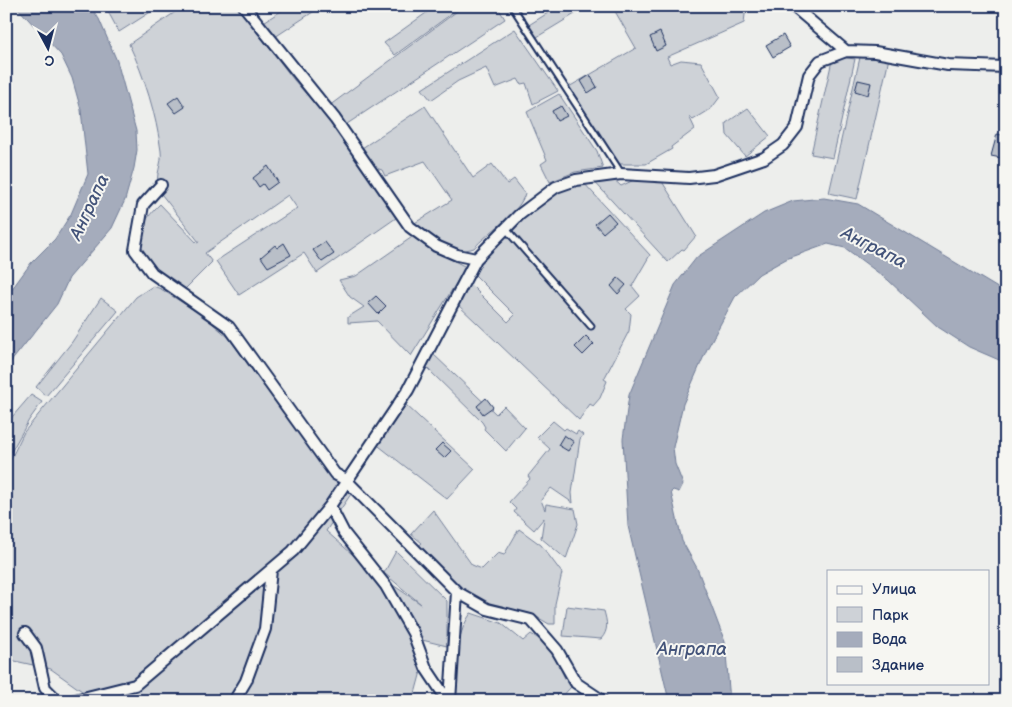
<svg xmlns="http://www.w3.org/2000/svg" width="1012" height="707" viewBox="0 0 1012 707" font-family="'Balsamiq Sans',sans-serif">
	<rect width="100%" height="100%" fill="#edeeec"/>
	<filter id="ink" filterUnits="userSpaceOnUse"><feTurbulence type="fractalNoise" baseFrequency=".02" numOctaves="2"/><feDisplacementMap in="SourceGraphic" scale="10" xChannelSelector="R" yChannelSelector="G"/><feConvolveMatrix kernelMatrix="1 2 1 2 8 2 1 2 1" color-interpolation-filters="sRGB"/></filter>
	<g filter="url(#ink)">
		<path fill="#ced2d7" stroke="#74809a" d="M105,6H160L119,32Z
			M184,6H237L294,80L345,139L396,218L317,273L304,253L239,295L216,261L297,208L288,195L205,253L212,262L184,290L141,263C138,236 140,223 160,204L197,243L199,242L158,190L159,188C154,175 163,164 161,151C156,114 145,78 129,44Z
			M289,6H322L272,39L262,23Z
			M436,6H462L395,55L384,43Z
			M464,6H497L505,19L344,126L329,106Z
			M559,6H588L532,40L524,28Z
			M612,6H746L744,23L667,57L670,64L681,60L701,62L720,97L711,109L693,120L689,116L695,129L671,147L672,149L646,164H615L567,88L636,48Z
			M515,29L558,91L533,104L526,83L521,84L518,79L495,88L486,68L458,81L431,100L422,89Z
			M861,53L889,58L857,199L829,193Z
			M833,56L855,59L833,158L811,154Z
			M559,94L597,151L603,168L575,172L550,182L541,164L547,160L527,112Z
			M425,106L473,178L492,164L507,184L514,179L525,193C521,212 487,233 474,248C451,256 431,237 413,224L452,200L425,161L385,176L382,170L376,168L362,148Z
			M748,108L770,136L745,156L727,135L726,123Z
			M611,177L621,186L634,180H661L696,236L684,250L682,249L668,262L591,178Z
			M574,181L578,185L583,182L650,255L632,286L640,296L626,309L631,314L629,331L604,379L607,381L600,398L593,406L590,404L579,420L457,304L469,283L508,322L515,315L474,274L482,261L532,207Z
			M415,235L433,250L466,267L411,356L377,321L348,323V317L364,307L350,297L339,280L356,276Z
			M153,286L161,289L205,317L228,337L328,474L341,481L351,494L326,531L369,569L421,604L384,573L396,551L447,601V646L422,640L426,653L413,701H96L51,669L6,659V469L24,432L136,297Z
			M101,298L118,311L46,396L36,387L72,342Z
			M432,353L496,414L504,406L525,428L506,451L484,429L485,427L482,422L426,367Z
			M31,395L42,402L29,420L6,461V424Z
			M406,405L475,469L447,499L375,443Z
			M553,421L564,430L566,428L576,434L578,431L583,435L580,439L572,493L573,503L551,488L541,500L545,510L546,504L575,509L578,524L566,559L541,538L544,518L534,530L514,512L516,509L509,502L530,479L528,476L550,449L537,437Z
			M433,510L472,565L482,569L498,553L504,555L519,529L541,545L562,573L555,604V624H549L532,614L469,599L415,549L422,543L411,534Z
			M567,606L604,611C607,622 609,630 601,639L563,636Z
			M471,613L501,623L523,641L531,634C539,639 548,644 553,651C561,664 560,674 571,687L558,701H456C456,671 453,639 471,613Z"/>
		<path fill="#a5acbc" stroke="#6e7a96" d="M16,6H90L99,19L117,61L136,131L137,150L134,168L125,200L112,228L69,278L57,304L6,368V297L31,263L55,239L71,214L88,174L81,110L72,78L61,55Z
			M824,198L858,204L1006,293V363L969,347L938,327L888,280L845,248L828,244L786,259L759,274L735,297L707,349L683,404L673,447L675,464L683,484L679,492L673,490L671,492L682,541L697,568L725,642L730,701H669L628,526L623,439L629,395L675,285L697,257L764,213L793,201Z"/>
		<path fill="#b9bfc8" stroke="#1b2f5e" d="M660,32L666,46L656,51L650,37Z
			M783,35L790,47L773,57L766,45Z
			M590,75L597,87L588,93L581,81Z
			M858,80L871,83L868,95L855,91Z
			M178,96L185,107L176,113L168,103Z
			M561,106L567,116L557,121L552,111Z
			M997,134L1006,136V159L991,156Z
			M268,166L278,182L267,190L263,184L259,187L253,178Z
			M608,213L616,222L603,233L595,224Z
			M325,242L334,254L322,262L313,250Z
			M284,243L291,255L268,267L261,257L275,245L277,248Z
			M618,278L626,285L618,294L611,286Z
			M376,296L386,306L378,314L368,303Z
			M586,336L594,344L583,355L575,347Z
			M486,398L493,407L483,414L477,406Z
			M564,435L574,442L568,451L558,445Z
			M442,443L451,451L444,458L435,450Z"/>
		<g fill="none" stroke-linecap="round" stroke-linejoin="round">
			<g stroke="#1b2f5e" stroke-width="9">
				<path id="lane" d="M512,6L621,173
					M506,229L591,326"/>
			</g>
			<g stroke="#1b2f5e" stroke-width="14">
				<path id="street" d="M244,6L335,119L410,227L436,246L457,255L476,259
					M793,6L846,51
					M161,185L143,205L135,250L152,273L229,327L335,474L346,480L457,592L487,609L531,620L557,650L576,683L603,701
					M25,633L36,648L45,688L58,701
					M71,701L135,685L293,551L330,506
					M234,701L246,681L265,629L271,570
					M448,701L426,668L413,633L386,586L344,533L330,506L408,390L476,259L519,215L556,187L576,180L621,174L689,178L714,175L764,158L783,145L797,127L809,75L820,61L846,51L875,52L948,65L1006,67
					M450,701L457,592"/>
			</g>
			<use href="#lane" stroke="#f6f6f2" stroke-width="5"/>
			<use href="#street" stroke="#f6f6f2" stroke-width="10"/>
		</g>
	</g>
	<g text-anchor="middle" stroke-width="4" stroke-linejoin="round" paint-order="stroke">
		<g font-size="18" font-style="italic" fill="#44547a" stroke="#f6f6f2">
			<text transform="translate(89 207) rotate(-65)" y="6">Анграпа</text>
			<text transform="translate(874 247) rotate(27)" y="6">Анграпа</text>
			<text x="692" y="655">Анграпа</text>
		</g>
	</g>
	<rect width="1012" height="707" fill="none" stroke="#f6f6f2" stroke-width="25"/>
	<rect x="12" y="12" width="987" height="682" fill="none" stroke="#1b2f5e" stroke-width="2" filter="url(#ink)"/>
	<rect x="827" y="570" width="162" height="115" fill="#f6f6f2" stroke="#9ea6b7"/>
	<rect x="837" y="586" width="25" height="8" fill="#f6f6f2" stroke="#9ea6b7"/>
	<text x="872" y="594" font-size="15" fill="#1b2f5e">Улица</text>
	<rect x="837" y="607" width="25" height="15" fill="#ced2d7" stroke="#9ea6b7"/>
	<text x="872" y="620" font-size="15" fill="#1b2f5e">Парк</text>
	<rect x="837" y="632" width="25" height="15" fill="#a5acbc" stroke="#9ea6b7"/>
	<text x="872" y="644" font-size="15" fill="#1b2f5e">Вода</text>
	<rect x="837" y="657" width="25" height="15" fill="#b9bfc8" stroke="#9ea6b7"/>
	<text x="872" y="670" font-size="15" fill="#1b2f5e">Здание</text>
	<g transform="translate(48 48) rotate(173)" stroke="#f6f6f2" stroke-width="4" paint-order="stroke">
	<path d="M0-4L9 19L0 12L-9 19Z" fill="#1b2f5e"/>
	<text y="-8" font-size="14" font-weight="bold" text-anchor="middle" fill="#1b2f5e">С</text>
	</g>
</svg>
